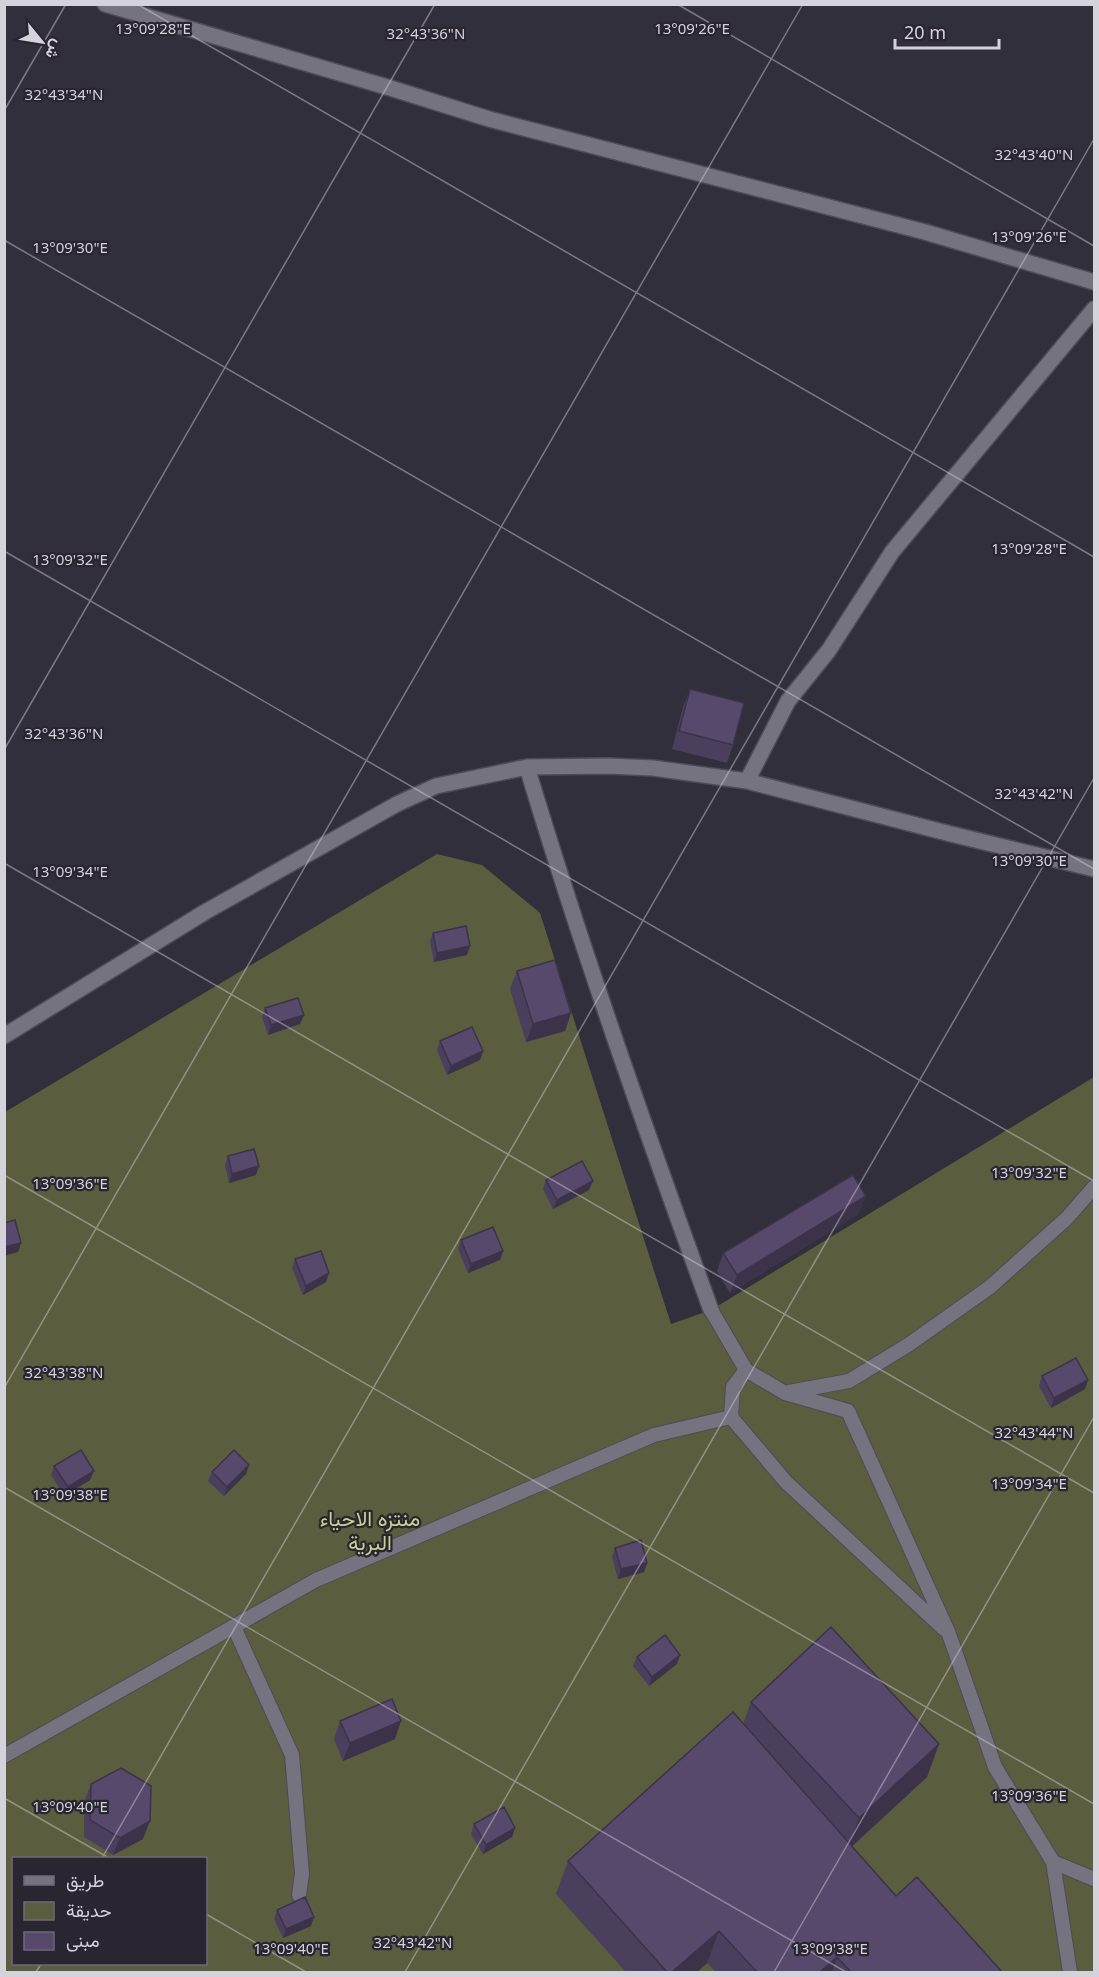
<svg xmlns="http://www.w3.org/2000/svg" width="1099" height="1977" viewBox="0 0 1099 1977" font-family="'Noto Sans',Vazirmatn,sans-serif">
	<rect width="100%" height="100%" fill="#322f3c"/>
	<path fill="#5a5d3e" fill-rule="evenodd" d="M437,854L482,865L540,913L671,1324L711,1310L1094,1077V1972H5V1112ZM14,1858H206V1964H14Z"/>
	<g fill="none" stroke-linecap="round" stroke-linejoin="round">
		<g stroke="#4e4b56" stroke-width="16">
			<path id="service" d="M711,1310L746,1370L785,1393L848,1411L949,1634L995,1767L1053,1862L1070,1972
				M789,1392L849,1381L908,1345L990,1287L1067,1218L1094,1187
				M731,1417L786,1482L944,1629
				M234,1627L292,1755L302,1874L299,1895
				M4,1756L316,1580L654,1435L731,1417L733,1387L746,1370
				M1053,1862L1094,1879"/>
		</g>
		<g stroke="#4e4b56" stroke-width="18">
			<path id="minor" d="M105,4L387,87L489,119L925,232L1094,282
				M527,767L608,766L653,768L747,781L947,833L1094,869
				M747,781L788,701L829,650L892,552L1094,309
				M4,1036L205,912L397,804L436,786L527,767C582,950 646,1131 711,1310"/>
		</g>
		<use href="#service" stroke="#767381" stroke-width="14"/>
		<use href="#minor" stroke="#767381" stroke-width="15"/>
	</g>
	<path fill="#4a3f5c" d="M690,689L733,745L727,763L672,749L683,707Z
		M433,933L467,955L434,962L430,942Z
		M517,971L571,1013L565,1031L526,1042L510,989Z
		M265,1008L304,1015L300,1024L268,1035L262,1017Z
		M440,1041L483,1051L480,1060L447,1075L437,1050Z
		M228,1156L256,1175L229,1183L225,1165Z
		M546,1180L589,1190L553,1209L543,1189Z
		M859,1214L730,1293L717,1271L723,1253Z
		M461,1240L503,1251L500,1260L468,1273L458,1249Z
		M295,1259L326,1282L303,1295L292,1268Z
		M1042,1376L1088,1380L1085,1389L1051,1408L1039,1386Z
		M249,1465L246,1474L224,1496L208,1481L212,1472Z
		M54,1466L90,1480L64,1496L51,1475Z
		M615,1548L647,1563L644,1572L618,1579L612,1557Z
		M637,1657L677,1664L649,1686L633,1666Z
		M751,1702L927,1777L852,1846L896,1896L1002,1972H716L707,1963L697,1972H626L556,1894L568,1861L743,1724Z
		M340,1721L395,1739L343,1761L334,1739Z
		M91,1784L143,1839L113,1855L84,1837V1802Z
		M474,1824L515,1828L512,1837L483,1854L471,1834Z
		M277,1910L311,1926L283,1938L274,1919Z"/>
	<path fill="#3c334b" d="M470,946L467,955L434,962L437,953Z
		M571,1013L565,1031L526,1042L533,1024Z
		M304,1015L300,1024L268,1035L271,1025Z
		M483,1051L480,1060L447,1075L451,1066Z
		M259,1166L256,1175L229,1183L232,1174Z
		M593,1181L589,1190L553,1209L557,1200Z
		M866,1196L859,1214L730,1293L737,1275Z
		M21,1243L18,1252L4,1256V1247Z
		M503,1251L500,1260L468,1273L471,1264Z
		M329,1273L326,1282L303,1295L306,1286Z
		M1088,1380L1085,1389L1051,1408L1054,1398Z
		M249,1465L246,1474L224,1496L227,1487Z
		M94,1471L90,1480L64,1496L68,1487Z
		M647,1563L644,1572L618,1579L621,1569Z
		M680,1655L677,1664L649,1686L652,1677Z
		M401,1721L395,1739L343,1761L350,1743Z
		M939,1744L927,1777L847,1851L859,1818Z
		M150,1821L143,1839L113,1855L120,1838Z
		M515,1828L512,1837L483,1854L486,1845Z
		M314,1917L311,1926L283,1938L286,1929Z
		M719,1931L707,1963L697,1972H672Z
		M837,1957L832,1972H820Z"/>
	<path fill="#56496b" stroke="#3c334b" stroke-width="1.5" d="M690,689L744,703L733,745L679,731Z
		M466,926L470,946L437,953L433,933Z
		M555,960L571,1013L533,1024L517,971Z
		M298,998L304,1015L271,1025L265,1008Z
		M472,1027L483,1051L451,1066L440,1041Z
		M254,1149L259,1166L232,1174L228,1156Z
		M582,1161L593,1181L557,1200L546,1180Z
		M853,1175L866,1196L737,1275L723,1253Z
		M15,1220L21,1243L4,1247V1223Z
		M493,1227L503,1251L471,1264L461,1240Z
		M321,1251L329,1273L306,1286L295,1259Z
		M1076,1358L1088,1380L1054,1398L1042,1376Z
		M81,1450L94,1471L68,1487L54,1466Z
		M234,1450L249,1465L227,1487L212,1472Z
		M641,1540L647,1563L621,1569L615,1548Z
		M831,1627L939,1744L859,1818L751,1702Z
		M665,1635L680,1655L652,1677L637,1657Z
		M392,1699L401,1721L350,1743L340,1721Z
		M733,1712L896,1896L917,1877L1002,1972H851L837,1957L820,1972H757L719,1931L672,1972H667L568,1861Z
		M121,1768L151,1786L150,1821L120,1838L90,1820L91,1784Z
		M504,1807L515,1828L486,1845L474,1824Z
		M305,1897L314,1917L286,1929L277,1910Z"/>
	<path fill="none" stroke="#d4d2db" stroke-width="1.5" stroke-opacity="0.45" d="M137,4L1094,557M677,4L1094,246M4,111L66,4M4,240L1094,869M4,551L1094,1181M4,750L435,4M4,863L1094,1493M4,1175L1094,1804M4,1388L803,4M4,1487L846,1972M4,1798L109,1858M102,1858L1094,139M206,1914L306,1972M36,1972L41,1964M405,1972L1094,778M774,1972L1094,1417"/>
	<g text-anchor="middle" stroke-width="4.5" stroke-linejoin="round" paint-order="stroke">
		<g font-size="21" fill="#cad18e" stroke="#292531">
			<text x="370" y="1526">منتزه الاحياء<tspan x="370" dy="24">البرية</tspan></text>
		</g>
	</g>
	<g font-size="15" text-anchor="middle" fill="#d4d2db" stroke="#292531" stroke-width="4.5" stroke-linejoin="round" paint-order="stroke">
		<text x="692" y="34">13°09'26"E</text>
		<text x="153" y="34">13°09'28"E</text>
		<text x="426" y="39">32°43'36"N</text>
		<text x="64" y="100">32°43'34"N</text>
		<text x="1034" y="160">32°43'40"N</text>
		<text x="1029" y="242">13°09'26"E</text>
		<text x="70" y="253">13°09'30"E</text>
		<text x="1029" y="554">13°09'28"E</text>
		<text x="70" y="565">13°09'32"E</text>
		<text x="64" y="739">32°43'36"N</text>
		<text x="1034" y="799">32°43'42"N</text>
		<text x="1029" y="866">13°09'30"E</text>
		<text x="70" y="877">13°09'34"E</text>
		<text x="1029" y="1178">13°09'32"E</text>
		<text x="70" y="1189">13°09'36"E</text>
		<text x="64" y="1378">32°43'38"N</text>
		<text x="1034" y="1438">32°43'44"N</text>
		<text x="1029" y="1489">13°09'34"E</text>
		<text x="70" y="1500">13°09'38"E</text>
		<text x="1029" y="1801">13°09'36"E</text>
		<text x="70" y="1812">13°09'40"E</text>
		<text x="413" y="1948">32°43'42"N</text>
		<text x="291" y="1954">13°09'40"E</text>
		<text x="830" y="1954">13°09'38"E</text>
	</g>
	<rect width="1099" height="1977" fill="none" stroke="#d4d2db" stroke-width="12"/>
	<rect x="12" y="1857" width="195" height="108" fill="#292531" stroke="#6d6a75" stroke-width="1.5"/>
	<rect x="24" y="1876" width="30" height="9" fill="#767381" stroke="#6d6a75" stroke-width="1.5"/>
	<text x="66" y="1887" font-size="18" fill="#d4d2db">طريق</text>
	<rect x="24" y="1902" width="30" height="18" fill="#5a5d3e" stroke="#6d6a75" stroke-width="1.5"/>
	<text x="66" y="1917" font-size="18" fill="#d4d2db">حديقة</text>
	<rect x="24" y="1932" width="30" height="18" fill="#56496b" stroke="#6d6a75" stroke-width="1.5"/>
	<text x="66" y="1947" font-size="18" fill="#d4d2db">مبنى</text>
	<g transform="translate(42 42) rotate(120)" stroke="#292531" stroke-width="4.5" paint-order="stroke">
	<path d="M0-4.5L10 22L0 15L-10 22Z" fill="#d4d2db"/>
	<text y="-9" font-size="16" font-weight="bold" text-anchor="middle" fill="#d4d2db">ش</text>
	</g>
	<path d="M895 39v9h104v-9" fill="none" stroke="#d4d2db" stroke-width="3"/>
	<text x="904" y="39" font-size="18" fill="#d4d2db" stroke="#292531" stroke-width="4.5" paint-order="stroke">20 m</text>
</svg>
